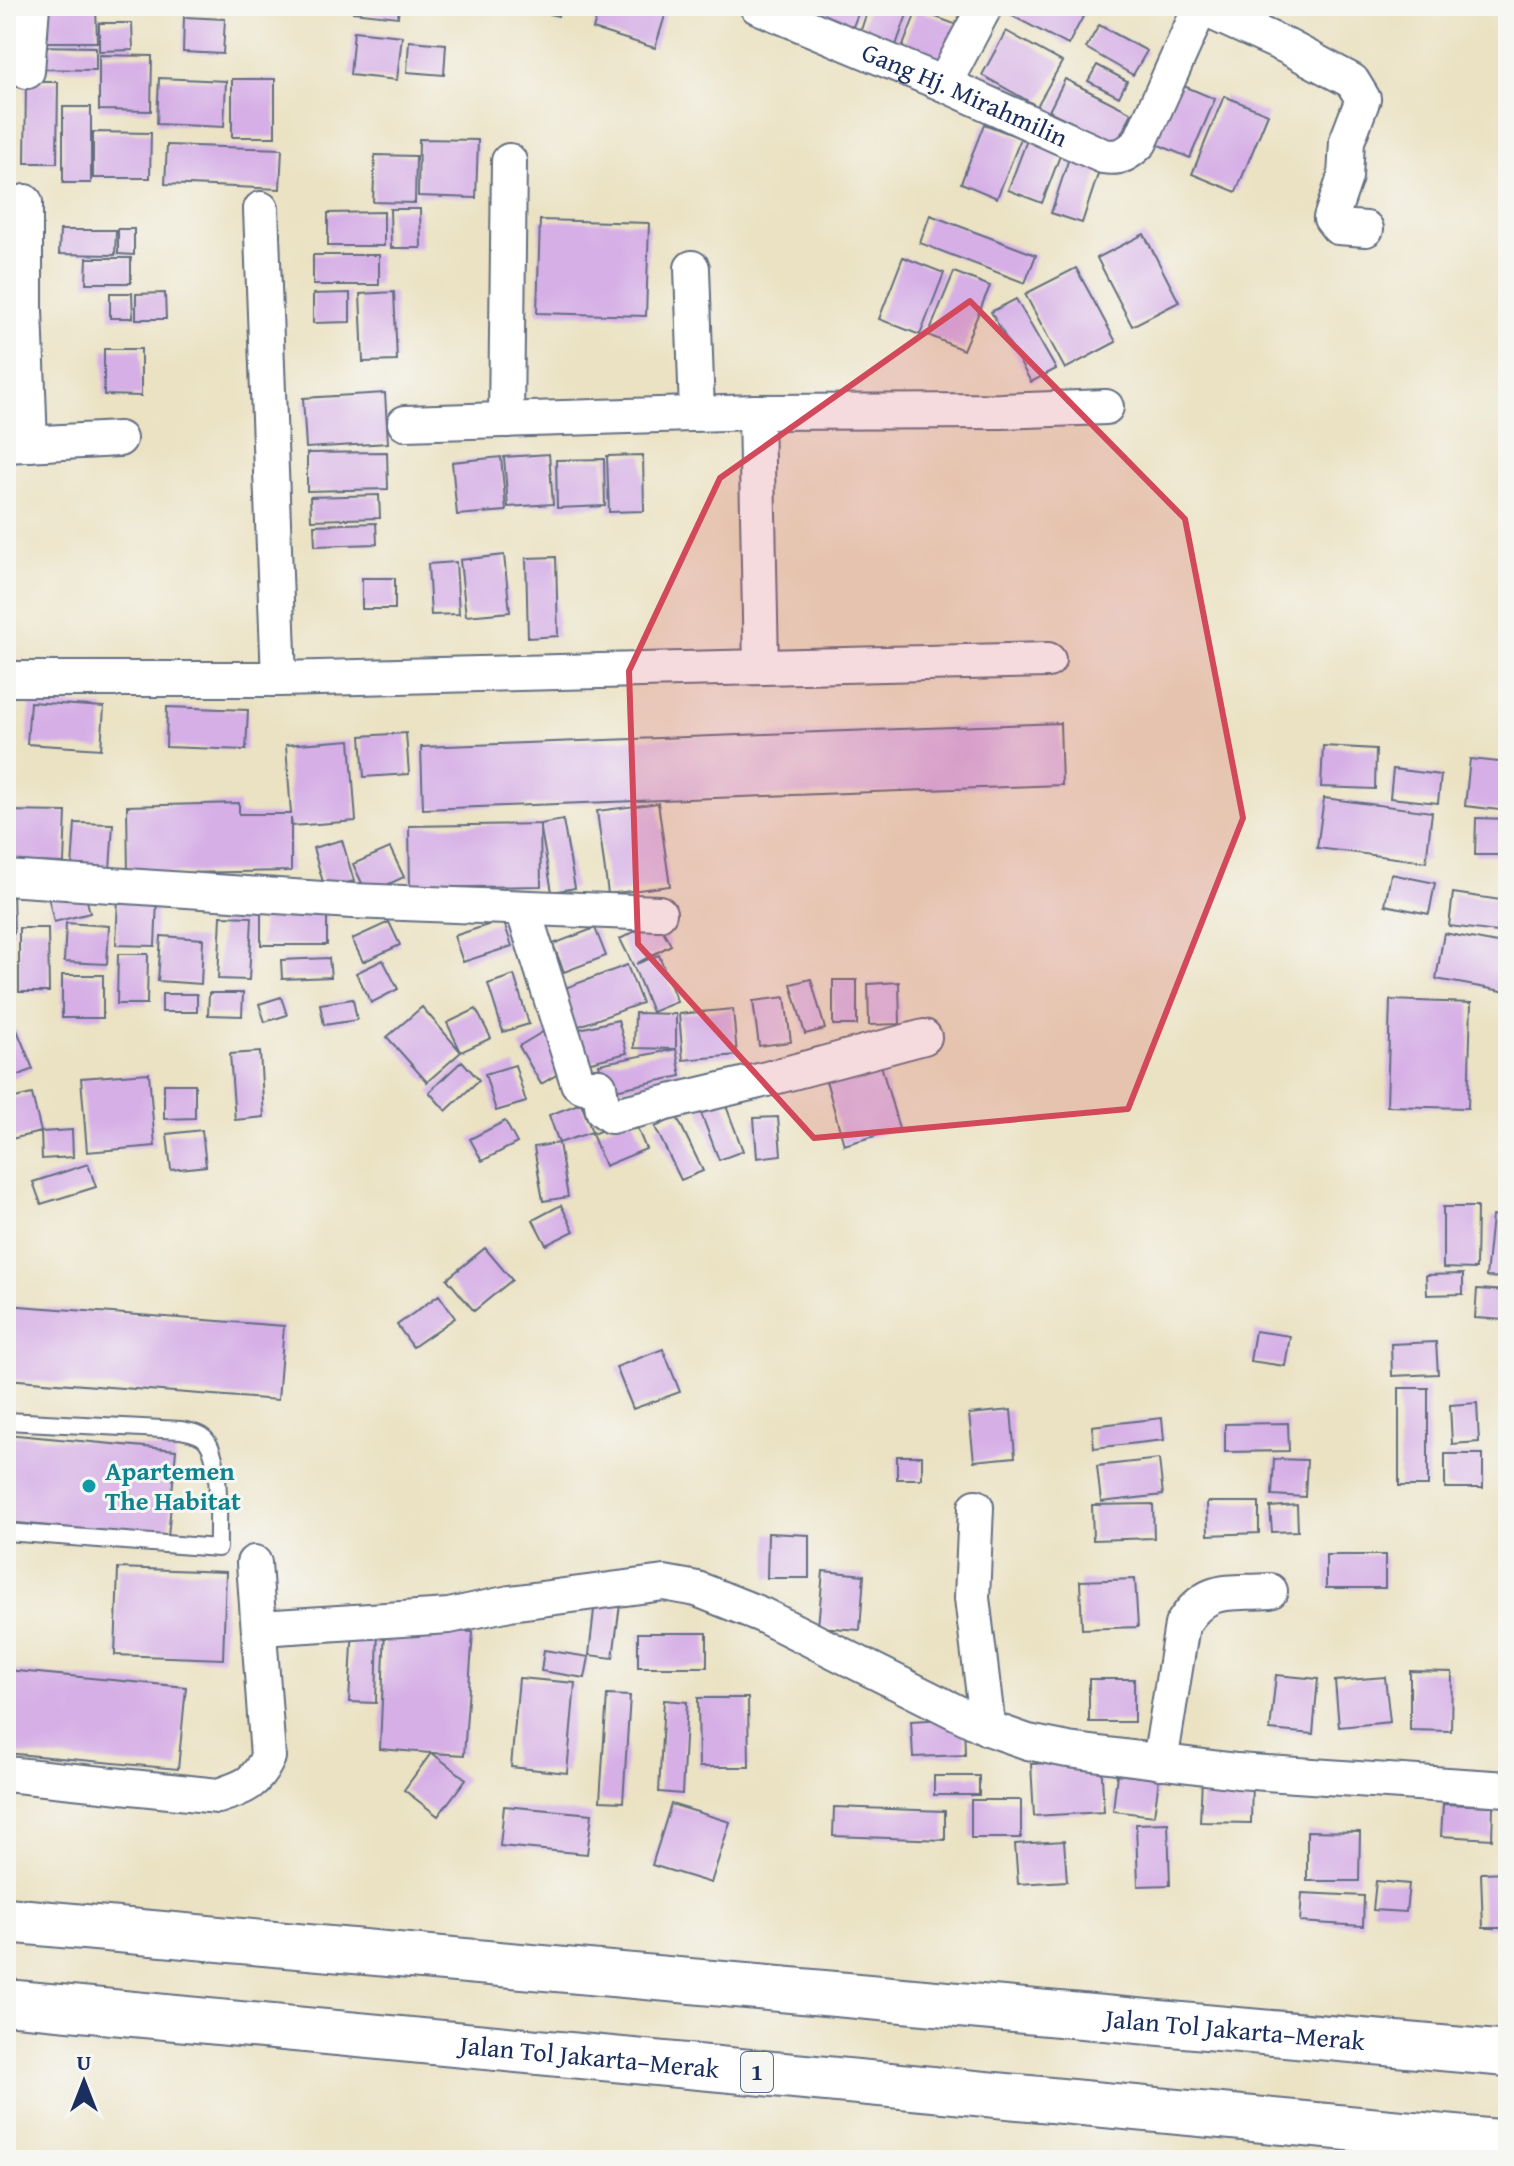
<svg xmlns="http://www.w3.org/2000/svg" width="1514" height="2166" viewBox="0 0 1514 2166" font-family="'Gentium Book Plus',serif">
	<rect width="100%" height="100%" fill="#f6f6f2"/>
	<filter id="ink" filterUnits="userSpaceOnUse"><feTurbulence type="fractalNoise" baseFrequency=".0125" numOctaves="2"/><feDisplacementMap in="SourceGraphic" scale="16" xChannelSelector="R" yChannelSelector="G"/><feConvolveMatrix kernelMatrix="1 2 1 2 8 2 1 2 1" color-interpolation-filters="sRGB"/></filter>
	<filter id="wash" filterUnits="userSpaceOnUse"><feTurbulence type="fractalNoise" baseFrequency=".006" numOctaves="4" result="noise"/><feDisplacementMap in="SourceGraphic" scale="32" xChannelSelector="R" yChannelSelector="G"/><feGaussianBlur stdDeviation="1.8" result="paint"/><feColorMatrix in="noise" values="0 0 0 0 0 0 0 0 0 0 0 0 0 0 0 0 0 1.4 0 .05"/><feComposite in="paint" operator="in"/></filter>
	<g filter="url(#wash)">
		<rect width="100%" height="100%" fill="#ebe2c3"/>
		<g id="blocks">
			<path fill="#d6afe6" d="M6,6H11V33H6Z
				M96,6L97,42H38L37,7Z
				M353,6H399L398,17L353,12Z
				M514,6H560L558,16Z
				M600,6H668L655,48L593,29Z
				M801,6H861L852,29Z
				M869,6H910L895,48L859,36Z
				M1003,6H1072L1085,13L1068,45L1001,10Z
				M917,10L960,26L944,67L901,51Z
				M184,17L225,19L223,54L183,52Z
				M99,23H132L133,50L99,51Z
				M1099,25L1147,51L1133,75L1086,48Z
				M354,31L402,36L397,80L350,75Z
				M1006,31L1062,62L1037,106L982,75Z
				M409,41L446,44L444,75L407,72Z
				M34,46L96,47V70L34,69Z
				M99,55L152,56L151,111L99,110Z
				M1097,65L1127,81L1119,97L1088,81Z
				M159,78L226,81L224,127L157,124Z
				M232,79H275V137H232Z
				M1065,79L1132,113L1116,144L1049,111Z
				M26,82H58L57,163H25Z
				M1179,84L1215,99L1190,158L1154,143Z
				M1224,96L1268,114L1236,192L1192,174Z
				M63,107H91V183H63Z
				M984,124L1021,138L997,198L961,183Z
				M93,132L151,133L150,178H93Z
				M419,139L478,140L476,198L418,196Z
				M1027,140L1061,153L1042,203L1008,190Z
				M167,145L282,149L280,189L165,184Z
				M375,155L416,156L415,203L373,202Z
				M1069,158L1100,168L1082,223L1051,213Z
				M390,209H420L421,248H391Z
				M384,212V246H328V213Z
				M930,215L1036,255L1025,283L920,243Z
				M540,220L649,223L646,316L537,313Z
				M118,229H134V255L118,254Z
				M60,230H116L115,255L59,254Z
				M1144,234L1179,302L1132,326L1097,258Z
				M313,255H379V285H313Z
				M903,257L944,273L920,335L879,319Z
				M87,258H131V283H86Z
				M1076,268L1116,342L1065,369L1025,294Z
				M954,272L990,286L963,350L928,335Z
				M394,292L397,361L363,362L360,294Z
				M110,293H132L133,318H110Z
				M165,293L166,319H136V294Z
				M350,293V322L313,323V294Z
				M1016,299L1056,369L1031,382L991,312Z
				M104,349H141V396L104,395Z
				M385,393L388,443L306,448L303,398Z
				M387,452L388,489L307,491V453Z
				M549,454L553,504L508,507L504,457Z
				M643,455L644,511L609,512L607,456Z
				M501,457L506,511L457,515L452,462Z
				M604,459L605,506L557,508L556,460Z
				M379,495L380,518L311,520L310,497Z
				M376,523L377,544L315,546L314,525Z
				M504,555L510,612L466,616L460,560Z
				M556,557L558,636L528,638L526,558Z
				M456,562L459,614L431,615L428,564Z
				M362,578H395V609H362Z
				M30,702L104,707L101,749L27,744Z
				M167,707L248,710L246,750L166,747Z
				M1060,723L1062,785L423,809L421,747Z
				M406,733L409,774L364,777L361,736Z
				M350,740L356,821L292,826L291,818V871L128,874L127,806L239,803V814H291L286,745Z
				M1323,746L1376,749L1375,789L1321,787Z
				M1470,759L1508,763V811L1465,806Z
				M1393,769L1441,775L1438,803L1390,798Z
				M1324,798L1432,812L1426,862L1317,848Z
				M658,803L670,886L608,894L597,811Z
				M6,811L66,812L64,863L6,861Z
				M1476,818L1508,819V855H1475Z
				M563,820L575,888L552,892L540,824Z
				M75,823L113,824L110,870L72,868Z
				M540,824L541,886L410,888L409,826Z
				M342,840L354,881L325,889L313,848Z
				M390,848L404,877L367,894L353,864Z
				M1391,874L1435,883L1429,914L1385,905Z
				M84,888L90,913L54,922L48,896Z
				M6,889H13L14,933L6,934Z
				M1453,893L1501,900L1497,932L1449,926Z
				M118,898L157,900L155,946L116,945Z
				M261,905H327V945H261Z
				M221,916L252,917L249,980L218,979Z
				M503,920L512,946L463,962L454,936Z
				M657,920L671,945L636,964L659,955L677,1002L652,1012L633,965L620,939Z
				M389,922L400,945L363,962L352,939Z
				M66,923L109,926L107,964L64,962Z
				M19,928H48L49,992H19Z
				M595,928L606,956L564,972L553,944Z
				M1444,933L1508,945V992L1436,979Z
				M161,936L203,939L201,984L158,981Z
				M118,954H148L147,1004H117Z
				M329,958L331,977L282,979L281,960Z
				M383,960L398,989L371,1003L356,973Z
				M627,965L642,1003L571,1029L557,991Z
				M62,975H103V1018H62Z
				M514,975L529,1024L503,1032L488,984Z
				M811,979L825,1029L805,1034L791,984Z
				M833,980H857V1025H833Z
				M899,982L900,1024L869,1025L868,984Z
				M209,993H243L242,1016L208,1015Z
				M162,994H197V1012H162Z
				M281,997L287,1015L265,1022L259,1004Z
				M785,997L791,1042L759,1046L753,1001Z
				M353,999L357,1020L324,1025L320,1004Z
				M1390,1000L1471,1003L1468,1108L1387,1106Z
				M422,1007L461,1052L427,1082L387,1037Z
				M476,1009L491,1038L461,1052L447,1023Z
				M733,1009L737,1055L683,1060L679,1014Z
				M635,1013L676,1014V1049L681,1076L605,1092L599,1064L676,1049L634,1048Z
				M618,1020L627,1053L579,1065L571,1031Z
				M17,1030L33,1069L6,1081V1035Z
				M546,1030L568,1068L541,1084L519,1046Z
				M260,1052L264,1117L235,1120L230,1054Z
				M879,1058L899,1129L844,1145L824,1073Z
				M462,1061L479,1080L446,1111L429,1092Z
				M515,1065L526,1102L496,1111L485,1074Z
				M149,1073L155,1146L87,1152L81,1078Z
				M164,1084H195V1118L164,1119Z
				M32,1094L41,1132L11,1139L6,1100Z
				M723,1098L743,1151L719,1160L699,1108Z
				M581,1103L592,1132L559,1143L549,1115Z
				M677,1117L703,1171L681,1180L655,1127Z
				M778,1117L781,1155L757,1158L754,1118Z
				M633,1118L646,1149L605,1166L592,1134Z
				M505,1121L517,1143L482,1161L470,1139Z
				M72,1130L73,1157L42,1159L41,1132Z
				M202,1130L206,1166L171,1170L167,1134Z
				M559,1143L568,1197L543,1201L534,1147Z
				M88,1164L96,1187L41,1204L33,1182Z
				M561,1205L574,1231L546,1245L533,1220Z
				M1443,1207H1477L1476,1269L1443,1268Z
				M1492,1216L1508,1218L1507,1278L1486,1277Z
				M485,1248L512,1280L474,1311L447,1279Z
				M1463,1274V1294L1427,1295L1426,1275Z
				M1477,1289L1508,1291L1506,1320L1475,1318Z
				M439,1295L455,1318L413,1347L397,1325Z
				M6,1305L284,1326L278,1400L6,1379Z
				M1255,1331L1290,1336L1285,1366L1250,1361Z
				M1436,1342L1438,1374L1392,1376L1391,1344Z
				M663,1349L680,1392L633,1409L616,1367Z
				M1399,1388H1428V1486H1399Z
				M1477,1403L1479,1442L1452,1444L1450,1405Z
				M1011,1410L1015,1457L974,1461L969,1414Z
				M1162,1418L1164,1440L1094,1448L1092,1426Z
				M1288,1423L1289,1451L1225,1452V1424Z
				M6,1434L176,1450L168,1537L6,1522Z
				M1445,1454H1483V1488H1445Z
				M897,1456H922V1479H897Z
				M1159,1459L1163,1495L1101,1502L1097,1466Z
				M1274,1459L1307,1460L1305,1497L1272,1495Z
				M1207,1502H1259V1533L1208,1535Z
				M1153,1504L1154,1538L1093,1540L1092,1505Z
				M1297,1505L1298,1531L1272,1532L1270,1507Z
				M768,1533L809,1535V1578H767Z
				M1326,1555H1385V1588H1326Z
				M118,1568L226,1572L223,1659L115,1655Z
				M823,1571L864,1575L860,1630L818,1627Z
				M1135,1579L1138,1627L1082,1629L1080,1581Z
				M595,1601L620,1604L613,1658L589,1655Z
				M353,1625L378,1627L376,1703L349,1702Z
				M385,1627L473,1632L464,1755L432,1753L466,1779L438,1816L404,1790L431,1753L380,1749Z
				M638,1633H707V1667H638Z
				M544,1650L589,1657L585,1678L541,1671Z
				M6,1670L186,1687L178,1769L6,1753Z
				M1410,1671L1452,1672L1451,1731L1410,1730Z
				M1276,1675L1318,1679L1313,1734L1270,1730Z
				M1385,1677L1390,1722L1339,1727L1335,1681Z
				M519,1678L575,1683L567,1773L511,1767Z
				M1089,1679H1134V1722H1089Z
				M607,1695L630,1696L623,1802L600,1801Z
				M698,1698H748L749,1767H699Z
				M664,1700L687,1702L682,1794L659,1792Z
				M964,1718L965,1755L913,1757L911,1721Z
				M1101,1760L1104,1812L1034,1816L1031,1764Z
				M1117,1774L1159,1779L1154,1816L1113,1811Z
				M934,1776H979V1795H934Z
				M1202,1779L1252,1780L1251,1823L1200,1822Z
				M971,1800H1021V1838H971Z
				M671,1804L730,1822L711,1883L652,1865Z
				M1443,1804L1493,1806L1492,1839L1441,1836Z
				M504,1806L592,1814L587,1854L500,1846Z
				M834,1807L945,1811V1840L833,1836Z
				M1168,1823L1170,1885L1138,1886L1136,1824Z
				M1307,1831L1360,1832L1359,1881H1307Z
				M1064,1841L1067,1881L1018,1884L1015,1844Z
				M1508,1872V1928H1483L1481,1873Z
				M1376,1881L1409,1884L1406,1912L1373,1910Z
				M1302,1893L1364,1896L1363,1926L1300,1922Z
				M380,2156L409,2158V2160H380Z"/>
		</g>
	</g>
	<g filter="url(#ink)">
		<use href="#blocks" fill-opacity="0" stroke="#646e81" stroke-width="2"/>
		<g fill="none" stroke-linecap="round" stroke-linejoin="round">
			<g stroke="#646e81" stroke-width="20">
				<path id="service" d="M6,1421L181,1430C190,1432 199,1433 205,1439C223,1458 217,1522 218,1548L6,1532"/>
			</g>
			<g stroke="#646e81" stroke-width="38">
				<g id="minor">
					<path id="s1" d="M757,6L944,84L1103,156C1120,159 1128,154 1140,142L1201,6"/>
					<path d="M1200,7L1286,46L1352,81L1363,99L1347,141L1345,177L1331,218L1338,227L1366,229"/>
					<path d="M27,71L32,6"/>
					<path d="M944,84L985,6"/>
					<path d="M25,202V310L30,444"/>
					<path d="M261,209L279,679"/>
					<path d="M692,268L697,413"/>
					<path d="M756,412L761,667"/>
					<path d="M506,420L509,161"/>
					<path d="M405,423L756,412L1001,411L1106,407"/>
					<path d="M6,445L119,439"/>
					<path d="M6,679H279L1048,660"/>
					<path d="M6,878L352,901L659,913"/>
					<path d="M523,909L578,1083L583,1086H599L603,1110L611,1116L759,1081L924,1037"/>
					<path d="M976,1507L972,1598L988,1728"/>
					<path d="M260,1628L449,1616L510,1603L664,1583L697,1589L762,1615L988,1728L1028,1742L1068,1750L1237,1771L1508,1789"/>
					<path d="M1160,1762L1182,1625C1207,1585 1227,1594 1270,1591"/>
					<path d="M6,1774L218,1796C245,1787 256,1784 268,1757L254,1563"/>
				</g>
			</g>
			<g stroke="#646e81" stroke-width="48">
				<g id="motorway">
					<path id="s2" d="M6,1920L1508,2054"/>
					<path id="s3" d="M6,2002L1508,2143"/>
				</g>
			</g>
			<use href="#service" stroke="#fff" stroke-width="16"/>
			<use href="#minor" stroke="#fff" stroke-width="34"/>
			<use href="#motorway" stroke="#fff" stroke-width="44"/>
		</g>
	</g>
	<path fill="#d1495b" fill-opacity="0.2" stroke="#d1495b" stroke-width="6" stroke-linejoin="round" d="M970,301L1185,519L1243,818L1128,1109L814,1138L638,944L629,671L720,478Z"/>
	<circle fill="#0f9aa8" stroke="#f6f6f2" stroke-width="3" cx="89" cy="1486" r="8"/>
	<g text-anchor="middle" stroke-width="6" stroke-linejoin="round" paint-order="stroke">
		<rect fill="#f6f6f2" stroke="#5d6b8a" stroke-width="2" x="741" y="2052" width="32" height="40" rx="6"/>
		<g font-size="24" font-weight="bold" fill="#1b2f5e">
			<text x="757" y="2080">1</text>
		</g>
		<g font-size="26" fill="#1b2f5e" stroke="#f6f6f2">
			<text dy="9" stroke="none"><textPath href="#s1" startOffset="226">Gang Hj. Mirahmilin</textPath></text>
			<text dy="9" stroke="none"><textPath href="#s2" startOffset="1234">Jalan Tol Jakarta–Merak</textPath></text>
			<text dy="9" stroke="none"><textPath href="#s3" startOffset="586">Jalan Tol Jakarta–Merak</textPath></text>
		</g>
		<g font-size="26" font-weight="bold" fill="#0d838f" stroke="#f6f6f2" text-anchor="start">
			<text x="105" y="1480">Apartemen<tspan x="105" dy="30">The Habitat</tspan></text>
		</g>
	</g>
	<rect width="1514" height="2166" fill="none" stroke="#f6f6f2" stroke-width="32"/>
	<g transform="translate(84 2082)" stroke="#f6f6f2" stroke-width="6" paint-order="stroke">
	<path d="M0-6L14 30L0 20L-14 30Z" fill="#1b2f5e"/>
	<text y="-12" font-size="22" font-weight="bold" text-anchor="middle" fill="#1b2f5e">U</text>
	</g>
</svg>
